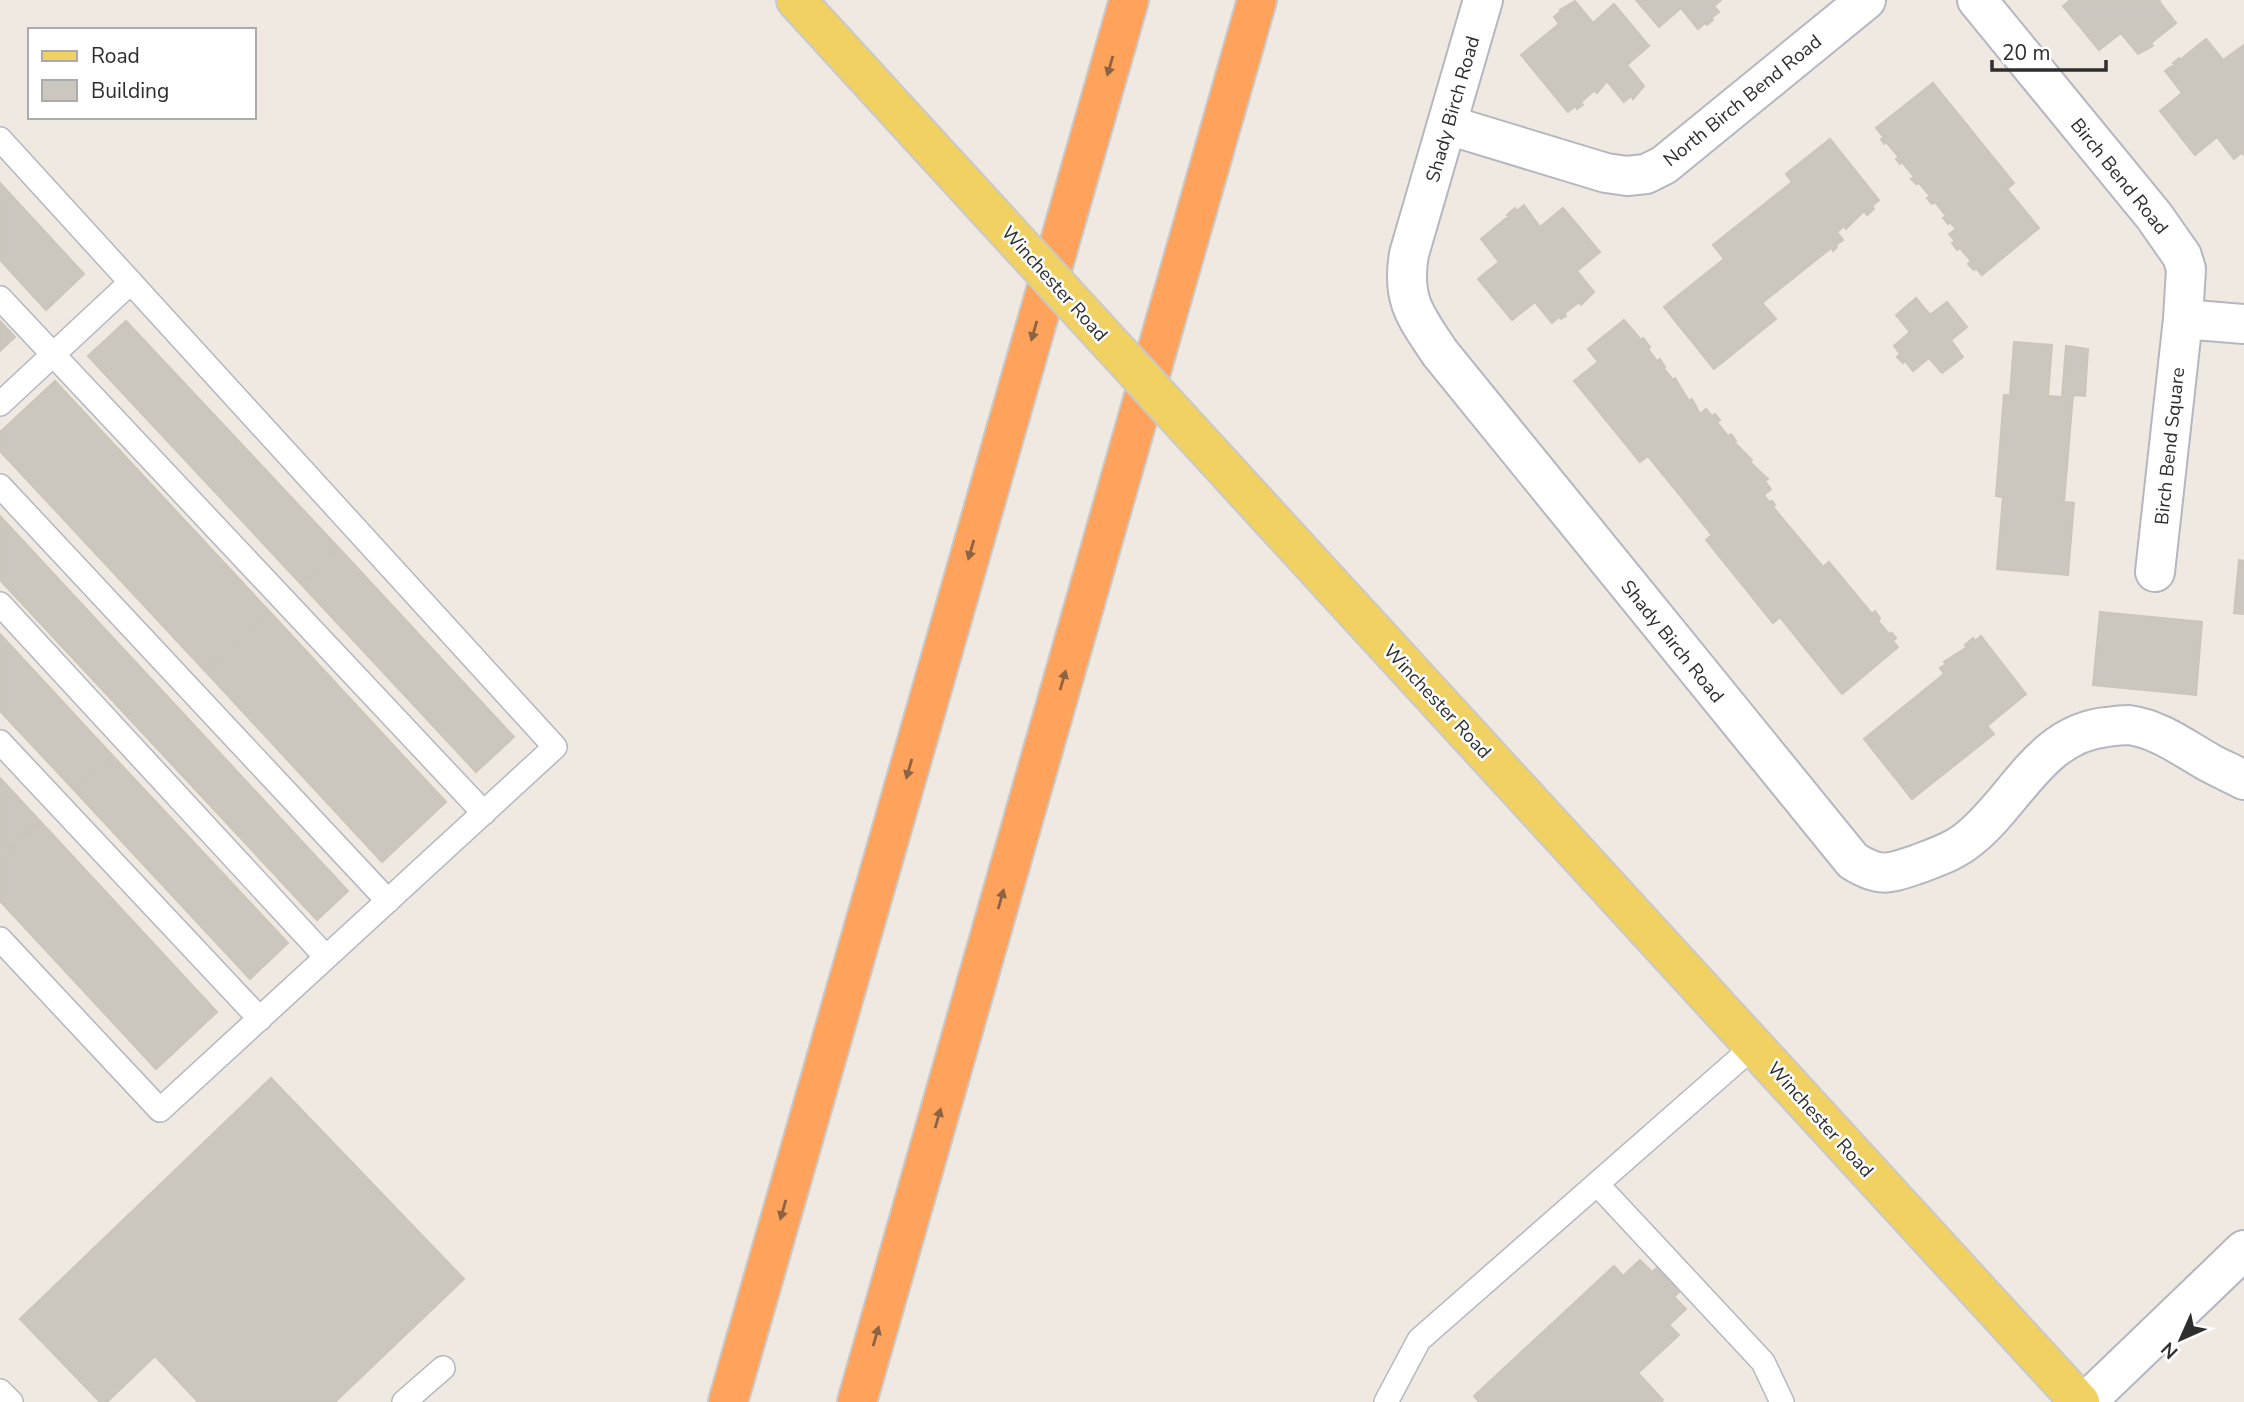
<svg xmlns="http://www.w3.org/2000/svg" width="2244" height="1402" viewBox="0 0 2244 1402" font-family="'Nunito Sans',sans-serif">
	<rect width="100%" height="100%" fill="#efe9e1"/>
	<path fill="#cbc7bf" stroke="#cbc5ba" stroke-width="2" d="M1636,0H1721L1714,6L1719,12L1711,18L1713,20L1707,25L1705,23L1698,29L1681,8L1659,27Z
		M2070,0H2160L2159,1L2176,23L2151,43L2153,46L2138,54L2121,33L2099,50L2063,6Z
		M1575,1L1593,23L1614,4L1649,46L1627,65L1644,86L1633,99L1631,96L1624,102L1607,81L1597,93L1595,90L1581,102L1583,105L1577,109L1575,106L1568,112L1521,55L1559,24L1554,17L1561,11L1560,10Z
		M2206,39L2223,60L2244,45V155L2241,153L2234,159L2217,137L2195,155L2160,111L2182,93L2165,71L2175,64L2173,63L2179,58L2180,60Z
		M1933,83L2014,183L2007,189L2039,228L1982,275L1976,268L1974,270L1968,264L1971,261L1960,248L1957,250L1952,243L1955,241L1949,234L1956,229L1950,222L1948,224L1943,218L1946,216L1935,202L1932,204L1927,198L1930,196L1919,183L1916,184L1911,179L1914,177L1902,162L1900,164L1896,159L1899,157L1886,142L1884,144L1881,139L1884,138L1876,128Z
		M1830,139L1879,200L1872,206L1874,209L1867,215L1864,211L1846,229L1844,226L1837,232L1843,240L1836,245L1837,247L1833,251L1831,248L1762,303L1776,319L1714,369L1664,307L1724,259L1713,245L1792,182L1786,174Z
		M0,183L84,274L46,310L0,260Z
		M1524,205L1540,227L1563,208L1600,252L1577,271L1594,292L1581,305L1579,302L1565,313L1566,316L1561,319L1559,317L1552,323L1535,302L1512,320L1478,279L1499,262L1481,239L1509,216L1507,215L1515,208L1517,211Z
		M1916,298L1930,315L1947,302L1967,327L1951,340L1963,357L1942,373L1929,358L1913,371L1905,361L1903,363L1897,357L1900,354L1894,346L1910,332L1896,315Z
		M1624,320L1641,340L1643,338L1650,347L1648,349L1657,361L1660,359L1665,367L1664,369L1673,380L1675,378L1689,401L1692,399L1700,414L1706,409L1712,416L1715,414L1720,420L1717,422L1728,436L1731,434L1736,441L1734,442L1752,460L1750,462L1768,479L1765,481L1771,489L1764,495L1769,502L1772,501L1775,505L1773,507L1823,567L1829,562L1872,614L1875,611L1880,618L1878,621L1889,634L1892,633L1896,638L1893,641L1898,647L1842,694L1780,617L1773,623L1706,540L1712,535L1648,456L1640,462L1574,381L1598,362L1588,349Z
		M0,321L15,337L0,351Z
		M126,321L338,547L300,583L88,356Z
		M2014,342L2052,345L2048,396L2062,397L2066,346L2088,349L2085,396L2073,395L2064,502L2074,503L2068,575L1997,569L2003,497L1996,496L2004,395H2010Z
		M55,381L269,611L205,671L0,451V432Z
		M0,516L348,891L317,920L0,580Z
		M338,547L514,737L476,772L300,583Z
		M2239,560L2244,561V614L2234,613Z
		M269,611L446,802L382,862L205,671Z
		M2100,612L2202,622L2196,695L2093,685Z
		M0,634L112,755L74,790L0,711Z
		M1981,636L2026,694L1987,726L1994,734L1912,799L1864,739L1944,674L1940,668L1946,664L1944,662L1967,647L1965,645L1973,638L1975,641Z
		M112,755L288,943L250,979L74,790Z
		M0,778L40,821L0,859Z
		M40,821L217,1012L156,1069L0,901V859Z
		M271,1078L464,1279L335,1402H198L155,1356L107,1402H100L20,1319Z
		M1640,1260L1652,1272L1659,1266L1681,1290L1674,1297L1686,1309L1669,1325L1679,1335L1638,1373L1663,1400L1661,1402H1479L1474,1396L1614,1266L1623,1276Z"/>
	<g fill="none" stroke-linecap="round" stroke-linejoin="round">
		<g stroke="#b4b7c1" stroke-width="26">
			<path id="lane" d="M0,139L555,747L160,1110L0,939
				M0,298L484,813
				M0,404L131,282
				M0,486L388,901
				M0,604L326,957
				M0,742L260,1019
				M1597,1184L1763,1362L1782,1402
				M0,1391L11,1402
				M404,1402L443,1368
				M1386,1402L1419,1340L1754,1046"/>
		</g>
		<g stroke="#b4b7c1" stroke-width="42">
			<path id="street" d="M1483,0L1409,254C1401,300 1416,317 1440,353L1853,861C1881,878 1888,874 1918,864C1936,857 1955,851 1970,838C2016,801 2041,733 2107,727C2114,726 2122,725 2129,725C2159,729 2185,749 2210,763C2221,769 2233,774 2244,780
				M1977,0L2154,216L2182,256L2186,269L2183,319L2244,324
				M1448,125L1606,173L1627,176L1646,174L1664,165L1866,0
				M2155,572L2183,319"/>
		</g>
		<g stroke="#b4b7c1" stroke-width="42">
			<path id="secondary" d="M2086,1402L2244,1250"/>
		</g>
		<g stroke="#c9c9c9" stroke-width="42">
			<path id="primary" d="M796,0L924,140
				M1259,506L2080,1402"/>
		</g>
		<g stroke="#c9c9c9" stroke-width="42">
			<path id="highway" d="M728,1402L1129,0
				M857,1402L1257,0"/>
		</g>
		<use href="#lane" stroke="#fff" stroke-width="23"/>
		<use href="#street" stroke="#fff" stroke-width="38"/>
		<use href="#secondary" stroke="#fff" stroke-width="38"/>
		<use href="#primary" stroke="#f2d163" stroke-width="38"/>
		<use href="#highway" stroke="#ffa35c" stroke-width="38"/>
		<g stroke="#c9c9c9" stroke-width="42" stroke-linecap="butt">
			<path id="primary-bridge" d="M924,140L1259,506"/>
		</g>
		<use href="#primary-bridge" stroke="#f2d163" stroke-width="38"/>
	</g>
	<defs><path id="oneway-solid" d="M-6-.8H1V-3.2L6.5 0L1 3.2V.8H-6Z" transform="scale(1.75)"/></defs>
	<g fill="#8c6343">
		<use href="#oneway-solid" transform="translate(1110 66) rotate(106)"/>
		<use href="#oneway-solid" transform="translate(1034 331) rotate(106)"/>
		<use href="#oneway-solid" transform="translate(971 550) rotate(106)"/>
		<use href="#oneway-solid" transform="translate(1063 680) rotate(-74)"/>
		<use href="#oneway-solid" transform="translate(909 769) rotate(106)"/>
		<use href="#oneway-solid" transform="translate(1001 899) rotate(-74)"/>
		<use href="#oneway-solid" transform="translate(938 1118) rotate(-74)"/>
		<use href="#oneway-solid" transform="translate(783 1210) rotate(106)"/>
		<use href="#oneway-solid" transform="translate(876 1336) rotate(-74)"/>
	</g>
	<g text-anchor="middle" stroke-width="5" stroke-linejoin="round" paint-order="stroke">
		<g font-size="19" fill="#2e2e2e" stroke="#fff">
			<text transform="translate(1742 100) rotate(-39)" y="7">North Birch Bend Road</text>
			<text transform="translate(1452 109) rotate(-74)" y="7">Shady Birch Road</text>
			<text transform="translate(2120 176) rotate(51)" y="7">Birch Bend Road</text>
			<text transform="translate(1055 283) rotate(48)" y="7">Winchester Road</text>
			<text transform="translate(2169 446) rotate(-84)" y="7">Birch Bend Square</text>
			<text transform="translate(1673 641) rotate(51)" y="7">Shady Birch Road</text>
			<text transform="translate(1438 701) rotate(47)" y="7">Winchester Road</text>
			<text transform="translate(1821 1119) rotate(48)" y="7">Winchester Road</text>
		</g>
	</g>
	<rect x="28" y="28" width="228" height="91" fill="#ffffff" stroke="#ababab" stroke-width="2"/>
	<rect x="42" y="51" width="35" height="10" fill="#f2d163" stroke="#ababab" stroke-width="2"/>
	<text x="91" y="63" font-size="21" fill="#2e2e2e">Road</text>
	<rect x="42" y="80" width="35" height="21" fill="#cbc7bf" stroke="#ababab" stroke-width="2"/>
	<text x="91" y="98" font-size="21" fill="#2e2e2e">Building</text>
	<g transform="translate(2181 1339) rotate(225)" stroke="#ffffff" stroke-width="5" paint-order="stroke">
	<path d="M0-5L12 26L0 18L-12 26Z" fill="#2e2e2e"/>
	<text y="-10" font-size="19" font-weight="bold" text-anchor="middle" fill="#2e2e2e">N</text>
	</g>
	<path d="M1992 60v10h114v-10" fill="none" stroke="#2e2e2e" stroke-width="3.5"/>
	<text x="2002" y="60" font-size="21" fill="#2e2e2e" stroke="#ffffff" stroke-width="5" paint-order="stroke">20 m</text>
</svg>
